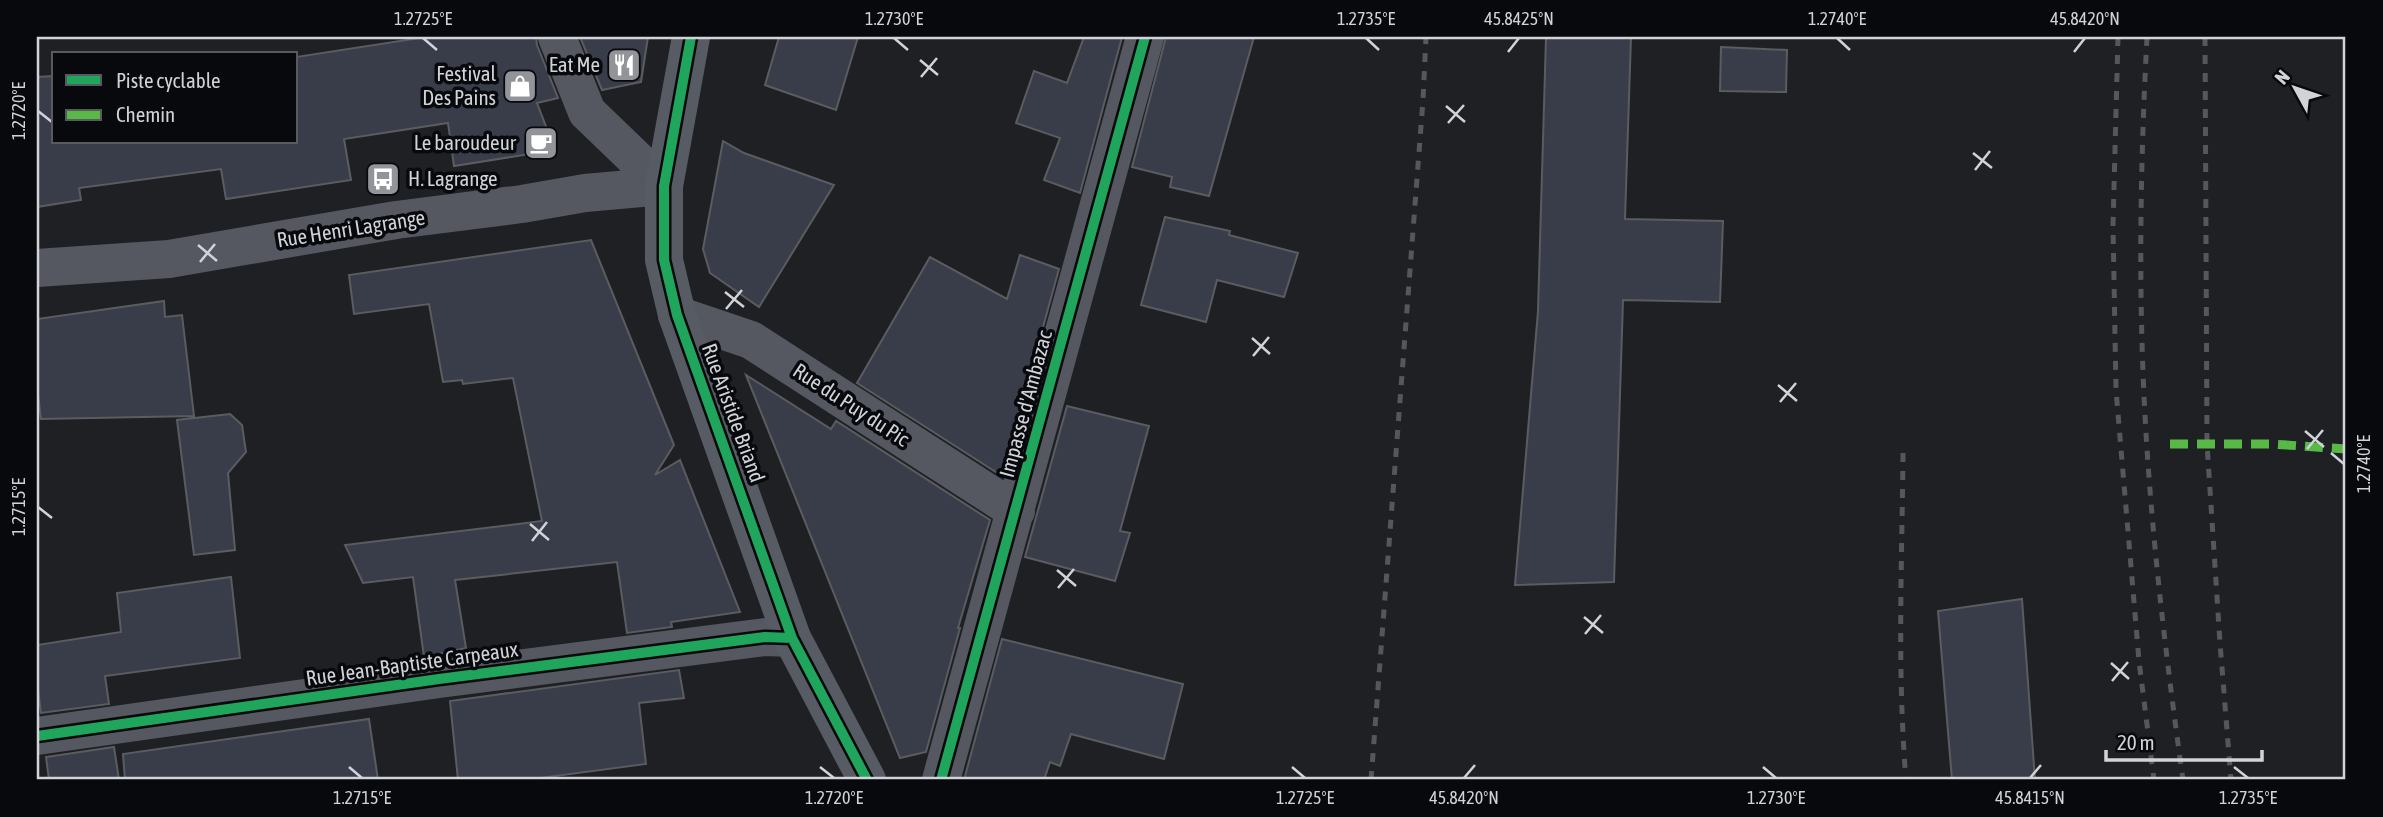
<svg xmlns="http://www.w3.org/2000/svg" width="2383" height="817" viewBox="0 0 2383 817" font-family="'Asap Condensed',sans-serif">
	<rect width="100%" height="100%" fill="#1e2024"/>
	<path fill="#383d49" stroke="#5a5c60" stroke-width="2" d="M426,37H536L537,45L558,98L537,103L555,150L454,166L448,123L344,139L351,180L226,199L221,169L79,188L81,200L37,207V77L54,76V142H296V57Z
		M580,37H648L641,82L602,90Z
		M779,37H858L836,110L765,85Z
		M1084,37H1122L1080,193L1044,180L1060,138L1016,123L1034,71L1067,83Z
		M1166,37H1254L1209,196L1170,187L1172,177L1132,167Z
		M1546,37H1631L1625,219L1723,221L1720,302L1623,300L1614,582L1515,585L1538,311Z
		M1721,47L1787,50L1786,92L1720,91Z
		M723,141L744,153L834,185L759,307L710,273L703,249Z
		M1165,217L1230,231L1229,235L1298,253L1284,297L1217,280L1206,322L1141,305Z
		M591,240L674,445L655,475L680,460L740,612L671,622L672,627L627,633L617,562L455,580L466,648L424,657L413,577L363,583L345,545L542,521L513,378L463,384L462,380L443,382L429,304L354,314L349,275Z
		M1020,255L1059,269L1002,476L857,383L930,257L1007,299Z
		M164,301L165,317L182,315L194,416L41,419L37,386V319Z
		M746,375L831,429L836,421L990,520L958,628H960L926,752L900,758Z
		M1067,406L1149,426L1120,531L1130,533L1115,581L1025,557Z
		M230,414L242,425L246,452L228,473L235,550L194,555L177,420Z
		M231,577L240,658L105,676L109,704L41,713L37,682V645L121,632L117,593Z
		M2022,599L2035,780H1952L1938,611Z
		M1002,639L1183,684L1164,759L1071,734L1060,766L1050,762L1044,780H964Z
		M679,670L684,698L639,703L646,764L525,780H458L450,701Z
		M369,719L378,780H125L123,754Z
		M114,747L119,780H49L46,757Z"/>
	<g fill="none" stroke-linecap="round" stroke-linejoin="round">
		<path stroke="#555860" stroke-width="38" d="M557,37L587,112L664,186
			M37,268L169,259L396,220L522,204L585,193L664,186
			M677,315L751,340L1016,511
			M37,736L439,679L765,637L792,638
			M941,780L1145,37"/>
		<path stroke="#575c64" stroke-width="38" d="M691,37L664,186V260L677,315L792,638L867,780"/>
		<path stroke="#55575c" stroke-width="5" stroke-dasharray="9 9" stroke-linecap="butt" d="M2118,37L2113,225L2116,390L2139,661L2154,780
			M2147,37C2140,169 2138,301 2146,433C2153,549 2167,665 2183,780
			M2205,37L2207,444L2220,643L2231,780
			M1903,453C1902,562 1897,671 1906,780
			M1371,780L1423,100L1426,37"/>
		<path stroke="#58b947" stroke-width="9" stroke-dasharray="18 9" stroke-linecap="butt" d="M2170,444H2272L2346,449"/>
		<g stroke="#07090c" stroke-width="15">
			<path id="cycleway" d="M691,37L664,186V260L677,315L792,638L867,780
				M37,736L439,679L765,637L792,638
				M941,780L1145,37"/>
		</g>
		<use href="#cycleway" stroke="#20a55d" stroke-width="10"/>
	</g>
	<path fill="none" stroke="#d1d3d9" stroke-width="2.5" d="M423,38L437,50M894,38L908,50M1366,38L1379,50M1837,38L1850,50M1508,52L1519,38M2074,52L2085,38M920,60L938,75M921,77L937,58M1446,106L1465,122M38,111L52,122M1448,123L1464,105M1973,153L1992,168M1975,170L1990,151M198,245L217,261M200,262L215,244M725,292L744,307M726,309L742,290M1252,338L1270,354M1253,356L1269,337M1778,385L1797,401M1780,402L1796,383M2305,431L2324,447M2307,449L2323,430M2331,453L2344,464M38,507L52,518M530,524L549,540M532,541L547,522M1057,570L1076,586M1058,588L1074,569M1584,617L1603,633M1585,634L1601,615M2111,663L2129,679M2112,681L2128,662M349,767L362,778M820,767L834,778M1292,767L1305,778M1763,767L1776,778M2234,767L2248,778M1464,778L1475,765M2030,778L2041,765"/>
	<defs>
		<g id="restaurant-square" transform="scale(1.75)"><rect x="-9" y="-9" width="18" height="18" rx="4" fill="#92949a" stroke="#07090c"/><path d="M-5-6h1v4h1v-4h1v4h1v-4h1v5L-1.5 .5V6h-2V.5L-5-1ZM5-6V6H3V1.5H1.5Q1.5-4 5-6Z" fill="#fff"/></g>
		<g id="shop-square" transform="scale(1.75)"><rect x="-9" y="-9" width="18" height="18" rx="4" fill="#92949a" stroke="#07090c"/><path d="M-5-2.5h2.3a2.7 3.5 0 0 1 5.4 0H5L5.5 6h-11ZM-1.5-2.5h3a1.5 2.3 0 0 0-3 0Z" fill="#fff"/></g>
		<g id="cafe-square" transform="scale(1.75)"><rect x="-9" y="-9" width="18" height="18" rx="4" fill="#92949a" stroke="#07090c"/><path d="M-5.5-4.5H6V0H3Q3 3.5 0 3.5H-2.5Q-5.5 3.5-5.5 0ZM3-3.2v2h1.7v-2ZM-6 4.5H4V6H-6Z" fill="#fff"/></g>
		<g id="bus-square" transform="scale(1.75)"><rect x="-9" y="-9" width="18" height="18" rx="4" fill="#92949a" stroke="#07090c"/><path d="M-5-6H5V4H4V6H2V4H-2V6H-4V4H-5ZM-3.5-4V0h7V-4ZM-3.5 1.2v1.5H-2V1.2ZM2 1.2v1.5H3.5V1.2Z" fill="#fff"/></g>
	</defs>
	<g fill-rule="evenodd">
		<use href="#restaurant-square" x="624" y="65"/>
		<use href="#shop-square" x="520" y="86"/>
		<use href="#cafe-square" x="541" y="143"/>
		<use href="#bus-square" x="383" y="179"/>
	</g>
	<g text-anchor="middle" stroke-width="7" stroke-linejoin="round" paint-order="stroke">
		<g font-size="21" fill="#d1d3d9" stroke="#07090c" text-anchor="end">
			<text x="600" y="72">Eat Me</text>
			<text x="496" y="81">Festival<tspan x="496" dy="24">Des Pains</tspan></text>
			<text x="516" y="150">Le baroudeur</text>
			<text x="408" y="186" text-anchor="start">H. Lagrange</text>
		</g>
		<g font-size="21" fill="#d1d3d9" stroke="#07090c">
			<text transform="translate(351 229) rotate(-9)" y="7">Rue Henri Lagrange</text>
			<text transform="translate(1026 404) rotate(-75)" y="7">Impasse d'Ambazac</text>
			<text transform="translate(851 405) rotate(33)" y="7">Rue du Puy du Pic</text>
			<text transform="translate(733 413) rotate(70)" y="7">Rue Aristide Briand</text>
			<text transform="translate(412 664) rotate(-8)" y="7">Rue Jean-Baptiste Carpeaux</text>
		</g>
	</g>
	<rect width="2383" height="817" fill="none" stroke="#07090c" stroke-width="77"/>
	<rect x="52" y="52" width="245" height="91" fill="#07090c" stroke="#585a5e" stroke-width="2"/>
	<rect x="66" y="75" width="35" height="10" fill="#20a55d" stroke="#585a5e" stroke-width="2"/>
	<text x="116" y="88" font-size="21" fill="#d1d3d9">Piste cyclable</text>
	<rect x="66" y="110" width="35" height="10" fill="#58b947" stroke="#585a5e" stroke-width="2"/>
	<text x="116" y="122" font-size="21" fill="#d1d3d9">Chemin</text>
	<g transform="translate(2295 88) rotate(310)" stroke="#07090c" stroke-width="5" paint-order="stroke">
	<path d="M0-5L12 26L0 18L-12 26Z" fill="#d1d3d9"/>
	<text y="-10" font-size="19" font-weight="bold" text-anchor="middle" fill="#d1d3d9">N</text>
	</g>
	<path d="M2106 750v10h156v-10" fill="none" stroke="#d1d3d9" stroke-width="3.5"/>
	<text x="2117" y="750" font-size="21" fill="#d1d3d9" stroke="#07090c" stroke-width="5" paint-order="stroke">20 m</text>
	<rect x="38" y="38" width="2306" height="740" fill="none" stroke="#d1d3d9" stroke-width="2.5"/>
	<g font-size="18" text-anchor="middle" fill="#d1d3d9">
		<text x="423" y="25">1.2725°E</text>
		<text x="894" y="25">1.2730°E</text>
		<text x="1366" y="25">1.2735°E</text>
		<text x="1519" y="25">45.8425°N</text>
		<text x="1837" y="25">1.2740°E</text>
		<text x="2085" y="25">45.8420°N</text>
		<text transform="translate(19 111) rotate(-90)" y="6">1.2720°E</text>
		<text transform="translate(2364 464) rotate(-90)" y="6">1.2740°E</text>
		<text transform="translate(19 507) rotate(-90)" y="6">1.2715°E</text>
		<text x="362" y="804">1.2715°E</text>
		<text x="834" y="804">1.2720°E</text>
		<text x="1305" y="804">1.2725°E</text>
		<text x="1464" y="804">45.8420°N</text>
		<text x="1776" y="804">1.2730°E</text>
		<text x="2030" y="804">45.8415°N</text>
		<text x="2248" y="804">1.2735°E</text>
	</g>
</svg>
